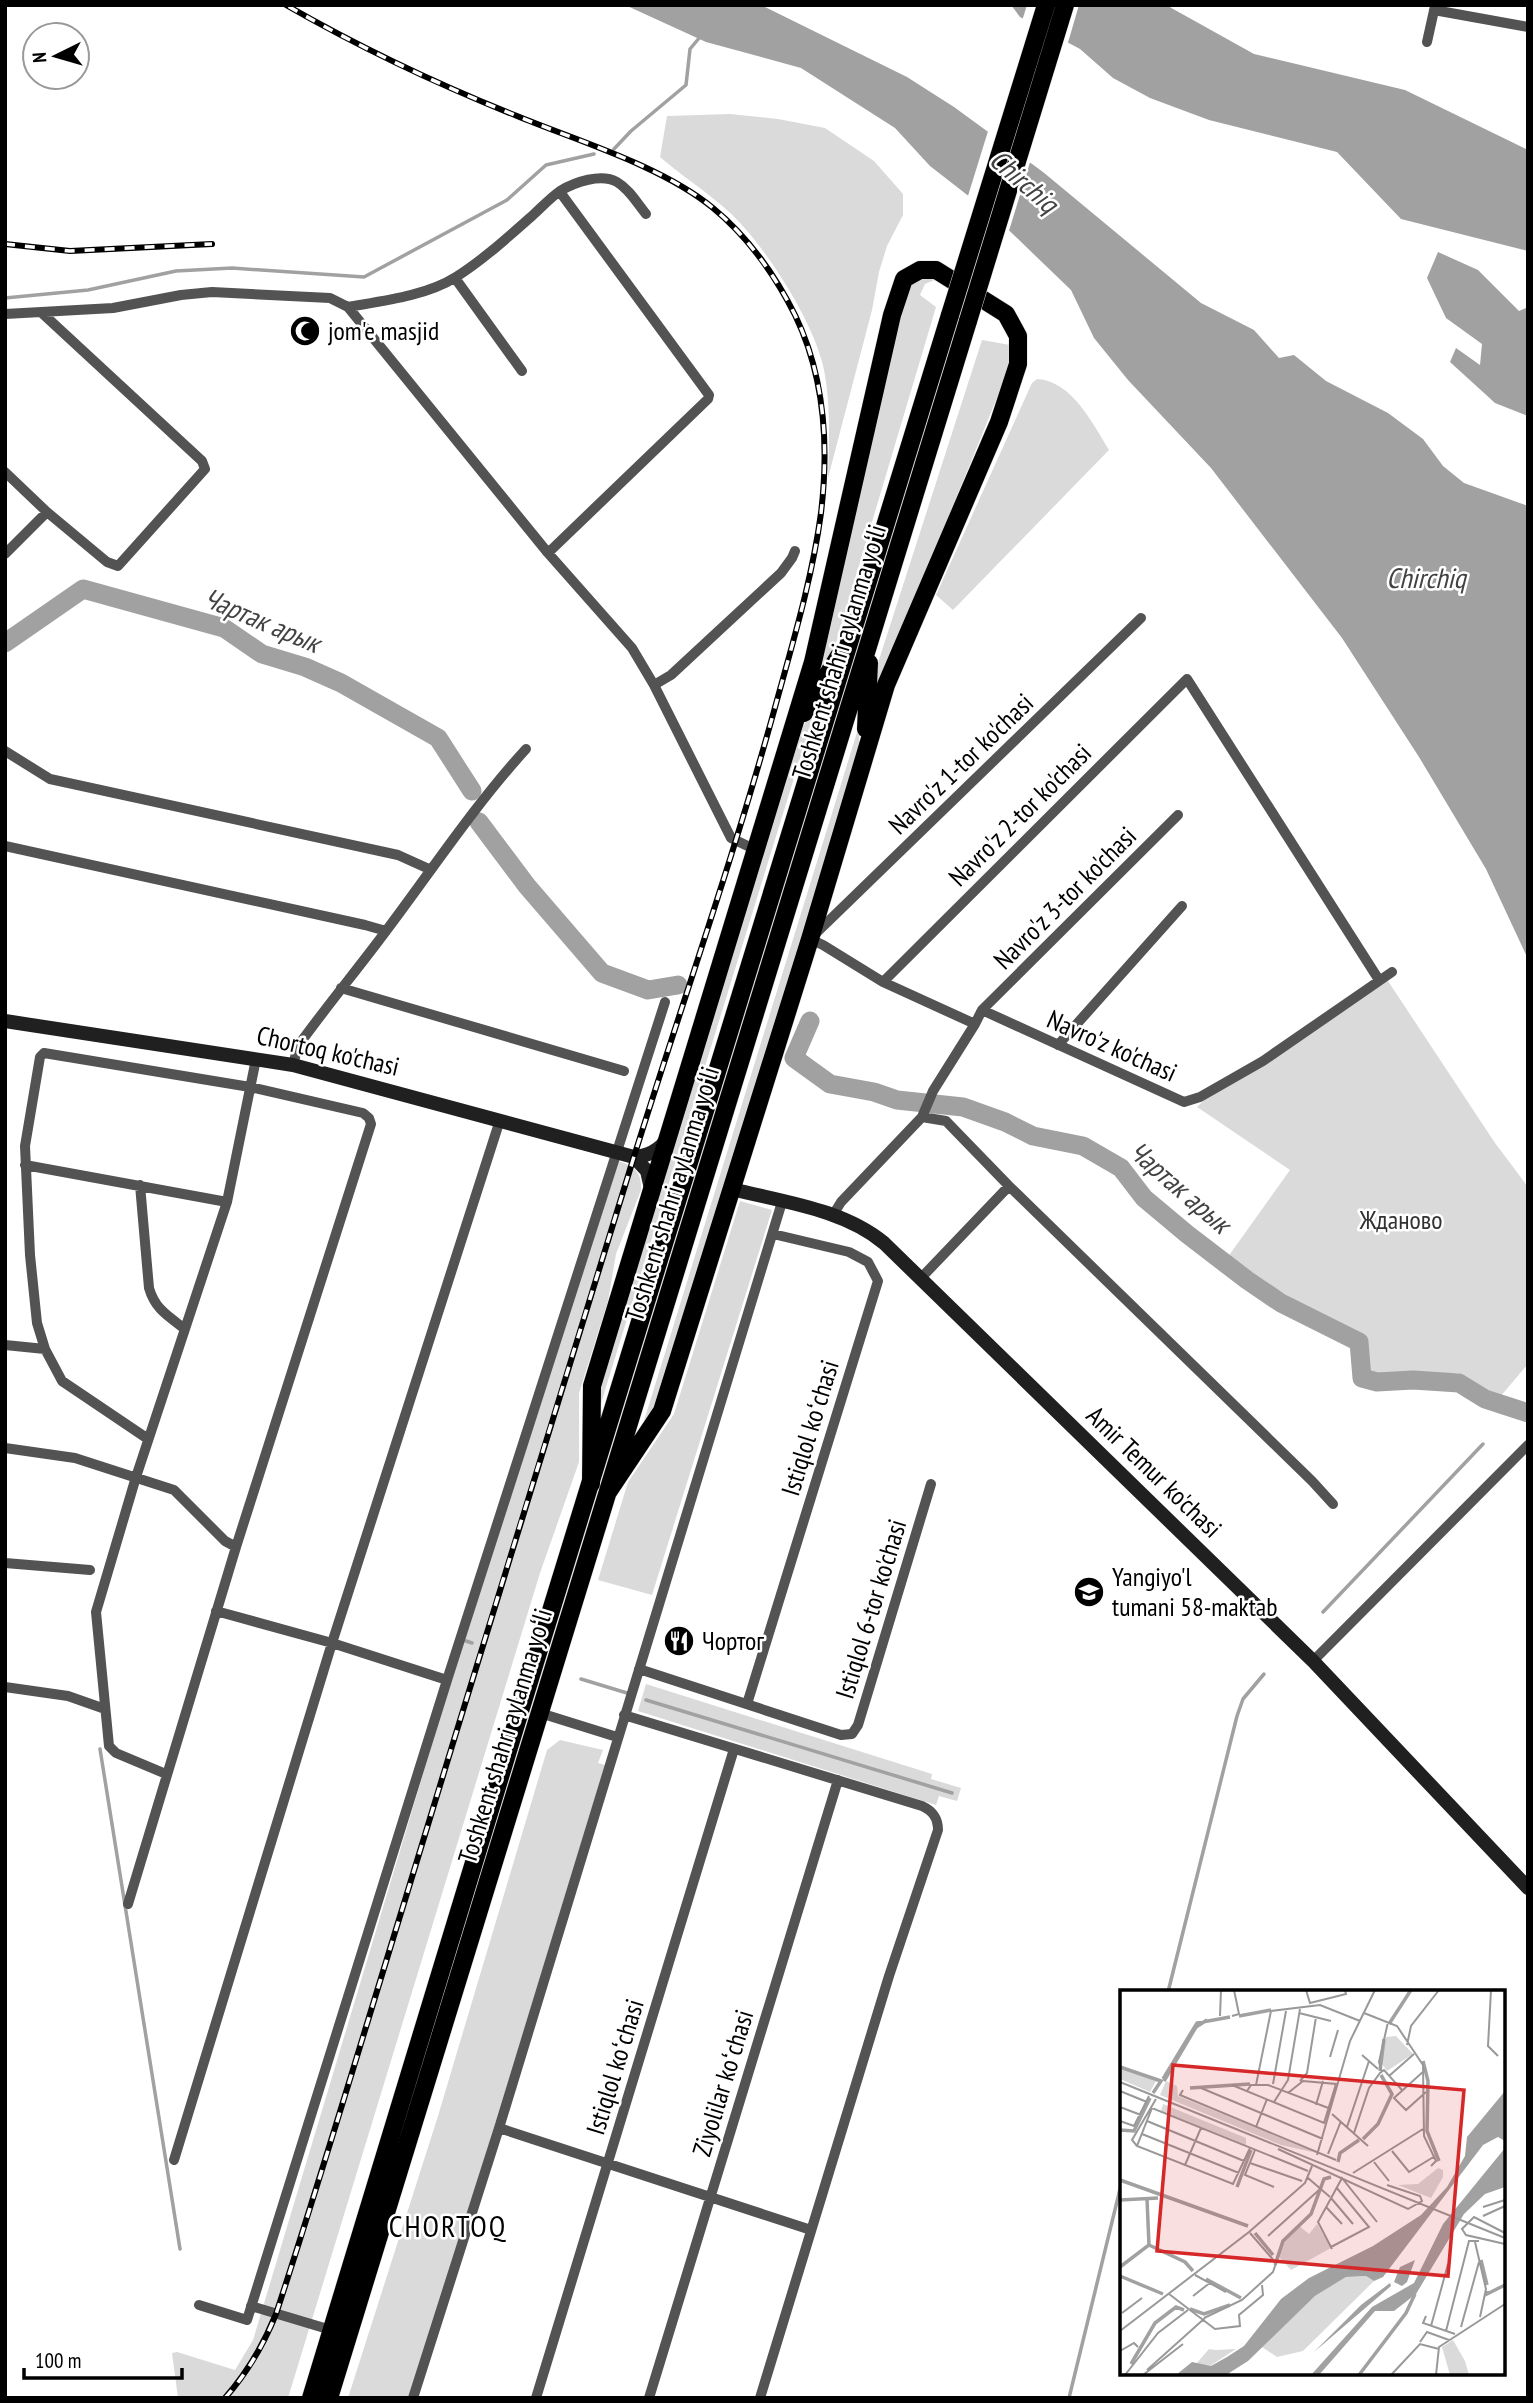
<svg xmlns="http://www.w3.org/2000/svg" width="1533" height="2403" viewBox="0 0 1533 2403" font-family="'PT Sans Narrow',sans-serif">
	<rect width="100%" height="100%" fill="#fff"/>
	<path fill="#dadada" d="M730,114L778,119L825,128L874,161L903,194V215L887,246L879,272L872,310L828,478C829,441 831,406 824,370C815,323 763,242 728,211C707,192 682,176 660,157L667,116Z
		M923,277L937,279L925,284L920,295L936,307L833,653L815,679L892,334L911,283Z
		M982,340L1010,345L1012,355L1007,373L875,698L877,666Z
		M1037,379C1072,381 1093,424 1109,450L953,610L936,595L1032,383Z
		M815,710L598,1413L597,1386L803,726Z
		M859,726V754L655,1409L643,1424Z
		M1386,978L1495,1143L1528,1187V1364L1500,1397L1479,1389L1458,1373L1373,1376L1366,1371L1364,1338L1225,1261L1290,1170L1197,1107L1206,1098Z
		M618,1161C634,1166 642,1172 641,1190L616,1254L608,1301L579,1393V1462L540,1573L288,2398H178L172,2353L177,2352L235,2370L253,2340L451,1681Z
		M740,1201L772,1210L652,1595L598,1580L628,1482L674,1414Z
		M646,1684L932,1774L931,1779L961,1788L957,1801L939,1796L936,1805L638,1711Z
		M560,1740L603,1750L598,1763L605,1765L411,2398H348L438,2116L547,1750Z"/>
	<path fill="#a1a1a1" d="M625,5H761L907,77L954,107L1043,172L1201,303L1254,330L1279,358L1294,355L1326,381L1388,413L1423,439L1443,466L1464,483L1528,506V959L1486,869L1419,757L1342,638L1211,468L1128,380L1094,338L1071,290L993,215L930,166L895,128L801,68L706,42Z
		M1011,5H1166L1254,54L1405,90L1528,150V251L1401,219L1337,152L1209,120L1150,98L1113,78L1080,49L1020,17Z
		M1438,252L1478,270L1519,311L1528,307V416L1495,403L1450,362L1456,348L1480,365L1482,344L1446,318L1427,278Z"/>
	<path fill="#fff" d="M1027,5H1079L1067,46L1022,21Z
		M989,128L1031,159L1008,234L967,199Z"/>
	<g fill="none" stroke-linecap="round" stroke-linejoin="round">
		<path stroke="#a1a1a1" stroke-width="3.5" d="M614,149L631,131L686,85L690,49L700,37
			M5,298L88,290L176,271L232,268L364,277L507,200L546,165L594,154
			M1323,1612L1483,1444
			M466,1641L472,1643
			M581,1679L627,1693
			M646,1700L952,1793
			M100,1749L180,2249
			M1168,1992L1237,1716L1243,1699L1264,1674
			M1069,2398L1122,2181"/>
		<path stroke="#a1a1a1" stroke-width="19" d="M5,643L83,589L224,628L262,654L305,667L341,683L438,738L472,791
			M479,822L527,886L602,973L648,990L678,985
			M810,1021L794,1058L830,1084L874,1092L897,1100L963,1107L1005,1122L1033,1136L1083,1146L1121,1168L1144,1198L1187,1234L1247,1280L1281,1303L1359,1342L1362,1378L1377,1382L1413,1380L1459,1383L1485,1399L1528,1413"/>
		<g stroke="#dbdbdb" stroke-width="19">
			<path id="highway" d="M804,713L839,656
				M866,729L869,663
				M591,1484L592,1386L813,662L892,315L904,279L920,270H936L1006,314L1018,336V364L999,422L886,685L810,939L662,1411L608,1492
				M311,2398L521,1708L950,315
				M329,2398L968,321"/>
		</g>
		<path stroke="#535353" stroke-width="10" d="M1434,10L1528,27
			M1427,42L1435,6
			M455,278L522,371
			M348,307C382,301 426,296 456,277C483,260 508,237 532,216C541,208 550,198 560,191C575,182 601,173 617,182C629,189 637,203 646,214
			M5,314L113,308L181,295L212,292L330,298L348,307L548,553L632,648L654,685L731,838L756,850
			M5,472L47,512L107,562L118,566L205,469L202,461L42,313
			M548,553L708,399L709,395L560,192
			M5,554L47,512
			M1141,618L810,939L823,945L883,982L975,1024L982,1010L1184,1102L1200,1097L1263,1061L1392,972
			M654,685L671,675L781,573L792,558L795,551
			M5,751L50,779L398,855L429,869
			M5,846L365,925L386,931
			M883,982L1187,679L1379,980
			M341,988L624,1071
			M982,1010L1178,815
			M1058,1045L1182,906
			M293,1065L298,1046C326,1007 357,970 386,931C432,870 474,806 526,749
			M922,1117L946,1121L1009,1186L1312,1481L1333,1504
			M25,1165L227,1202
			M140,1185L149,1288C155,1309 168,1316 185,1329
			M833,1215L841,1202L922,1117L933,1091L975,1024
			M921,1278L1009,1186
			M5,1345L45,1349
			M5,1448L75,1458L174,1490L225,1541L236,1547
			M5,1563L90,1570
			M216,1611L332,1643L447,1680
			M1313,1661L1528,1445
			M639,1669L841,1735L852,1734L858,1725L931,1484
			M5,1687L68,1696L105,1709
			M747,1704L878,1281L868,1262L849,1252L773,1234
			M540,1713L617,1737
			M624,1715L922,1806C933,1811 938,1818 938,1830L889,1976L760,2398
			M166,1774L116,1753L109,1746L96,1612L136,1477L227,1202L256,1059
			M128,1904L236,1547L371,1124L369,1118L363,1113L250,1087L44,1053L40,1057L25,1146L30,1255L37,1323L45,1349L62,1381L148,1439
			M499,2128L811,2230
			M174,2160L332,1643L500,1120
			M199,2305L247,2320L448,1677L665,1002
			M251,2306L331,2330
			M413,2398L499,2128L782,1202
			M536,2398L734,1749
			M649,2398L838,1780"/>
		<path stroke="#202020" stroke-width="14" d="M5,1021L293,1065L634,1157
			M651,1189L647,1171L634,1157C648,1156 659,1151 667,1139
			M732,1189C783,1202 843,1209 884,1243L1313,1661L1528,1888"/>
		<use href="#highway" stroke="#000" stroke-width="18"/>
		<g stroke="#000" stroke-width="6">
			<path id="rail" d="M5,244L70,251L212,244
				M225,2398C248,2372 263,2346 276,2314C321,2177 362,2039 405,1900C480,1654 556,1408 632,1163C679,1012 732,863 774,711C792,645 812,580 821,513C829,446 825,377 795,315C775,275 747,236 713,208C662,166 578,141 517,116C437,84 361,48 286,5"/>
		</g>
		<use href="#rail" stroke="#fff" stroke-width="3.5" stroke-dasharray="10" stroke-linecap="butt"/>
		<g stroke="#dbdbdb" stroke-width="19" stroke-linecap="butt">
			<path id="highway-bridge" d="M950,315L1046,5
				M968,321L1065,5"/>
		</g>
		<use href="#highway-bridge" stroke="#000" stroke-width="18"/>
	</g>
	<defs>
		<g id="mosque-disc" transform="scale(1.575)"><circle r="9.5" fill="#000" stroke="#fff"/><path d="M3.5-4.9A6 6 0 1 0 3.5 4.9A5 5 0 1 1 3.5-4.9Z" fill="#fff"/></g>
		<g id="school-disc" transform="scale(1.575)"><circle r="9.5" fill="#000" stroke="#fff"/><path d="M0-5L7-2L0 1L-7-2ZM-4 1L0 2.5L4 1V4Q0 6-4 4Z" fill="#fff"/></g>
		<g id="restaurant-disc" transform="scale(1.575)"><circle r="9.5" fill="#000" stroke="#fff"/><path d="M-5-6h1v4h1v-4h1v4h1v-4h1v5L-1.5 .5V6h-2V.5L-5-1ZM5-6V6H3V1.5H1.5Q1.5-4 5-6Z" fill="#fff"/></g>
	</defs>
	<g fill-rule="evenodd">
		<use href="#mosque-disc" x="305" y="331"/>
		<use href="#school-disc" x="1089" y="1592"/>
		<use href="#restaurant-disc" x="679" y="1641"/>
	</g>
	<g text-anchor="middle" stroke-width="5" stroke-linejoin="round" paint-order="stroke">
		<g font-size="26" fill="#000" stroke="#fff" text-anchor="start">
			<text x="328" y="340">jom'e masjid</text>
			<text x="1112" y="1586">Yangiyo'l<tspan x="1112" dy="30">tumani 58-maktab</tspan></text>
			<text x="702" y="1650">Чортог</text>
		</g>
		<g font-size="26" fill="#000" stroke="#fff">
			<text transform="translate(839 652) rotate(-73)" y="9">Toshkent shahri aylanma yoʻli</text>
			<text transform="translate(961 764) rotate(-44)" y="9">Navro'z 1-tor ko'chasi</text>
			<text transform="translate(1020 815) rotate(-45)" y="9">Navro'z 2-tor ko'chasi</text>
			<text transform="translate(1065 898) rotate(-45)" y="9">Navro'z 3-tor ko'chasi</text>
			<text transform="translate(1112 1046) rotate(24)" y="9">Navro'z ko'chasi</text>
			<text transform="translate(328 1051) rotate(13)" y="9">Chortoq ko'chasi</text>
			<text transform="translate(672 1194) rotate(-73)" y="9">Toshkent shahri aylanma yoʻli</text>
			<text transform="translate(810 1428) rotate(-73)" y="9">Istiqlol koʻchasi</text>
			<text transform="translate(1154 1472) rotate(44)" y="9">Amir Temur ko'chasi</text>
			<text transform="translate(871 1609) rotate(-73)" y="9">Istiqlol 6-tor ko'chasi</text>
			<text transform="translate(505 1736) rotate(-73)" y="9">Toshkent shahri aylanma yoʻli</text>
			<text transform="translate(615 2067) rotate(-73)" y="9">Istiqlol koʻchasi</text>
			<text transform="translate(723 2083) rotate(-73)" y="9">Ziyolilar koʻchasi</text>
		</g>
		<g font-size="26" fill="#313131" stroke="#fff">
			<text x="1401" y="1229">Жданово</text>
		</g>
		<g font-size="28" font-style="italic" fill="#424242" stroke="#fff">
			<text transform="translate(1024 181) rotate(41)" y="10">Chirchiq</text>
			<text x="1426" y="588">Chirchiq</text>
			<text transform="translate(262 620) rotate(23)" y="10">Чартак арык</text>
			<text transform="translate(1180 1187) rotate(41)" y="10">Чартак арык</text>
		</g>
		<g font-size="30" letter-spacing="2" fill="#000" stroke="#fff">
			<text x="448" y="2237">CHORTOQ</text>
		</g>
	</g>
	<g transform="translate(1120 1990)">
		<rect width="385" height="385" fill="#fff"/>
		<path d="M276,46L293,64L267,81L260,71L266,47ZM0,78L32,89L36,91L30,102L0,89ZM46,91L57,96L58,106L197,163L161,155L40,105ZM43,114L126,148V155L41,121ZM318,178L323,180V187L311,208L278,195L298,194ZM197,234L211,258L171,280L159,267L163,252L178,235L189,244ZM246,286L254,291L183,361L157,367L142,357L195,306L226,287ZM333,350L345,371L349,385H330L322,357ZM89,359L95,360L116,359L90,376L76,374Z" fill="#dadada"/>
		<path d="M385,101V151L378,147L363,155L263,287L254,291L246,286L226,287L195,306L128,371L106,385H56L72,372L91,376L107,367L124,356L161,309L189,288L253,256L301,225L327,197L345,166L347,147ZM385,158V197L365,204L344,224L296,304L274,321H255L199,385H191L252,317L294,293L323,234ZM295,270L287,292L282,296L274,292L280,277ZM270,293L271,296L194,362L241,315Z" fill="#a1a1a1"/>
		<path fill="none" stroke="#a1a1a1" stroke-width="3.5" d="M119,26L151,20M269,34L291,0M303,71L308,91L307,141L319,171M0,77L41,91L33,103M260,81L264,49M43,89L77,33L110,27M44,91L76,37L87,30M70,98L130,94M0,140L14,141L30,108M243,149L258,134L272,104L261,85M218,172L220,163L239,150M0,190L128,236M117,197L131,160M0,210L38,208M135,243L153,265M29,255L65,272L73,281M361,270L367,295M155,275L163,251L191,224L204,189L211,187M0,277L29,255L27,209M0,286L43,304M86,289L121,308M367,301V304L385,295M70,319L84,324L110,315M11,374L35,333L56,317L64,320M239,385L286,323L295,304"/>
		<path fill="none" stroke="#999" stroke-width="2" d="M186,0L190,13L226,4L225,0M371,0L368,56L378,66M179,23L211,31M244,23L277,36L303,75L304,146L316,171L311,176M100,26L101,0M112,26L119,24L114,0M287,55L291,36L319,0M242,65L258,79M210,67L218,40M305,80L274,108L286,120L306,102M262,82L259,72L268,32M269,86L294,64M180,91L187,83L196,27M0,92L385,248M153,94L166,21M112,95L204,133L216,94L183,91L168,103M136,95L151,21L200,15L240,31M81,98L203,149M63,100L60,105L216,170M0,101L27,112M127,101L131,95H148L211,119M154,112L168,90L180,19M196,115L203,91M0,117L21,125M212,124L248,156M0,131L14,136L29,106M27,131L124,171M136,137L147,109M227,137L249,71M234,143L249,98L260,83L264,80L282,100M22,144L119,183M17,156L12,150L36,109M130,158L113,194L17,156L32,118L188,181M158,159L288,219L302,211L300,206L267,195M135,160L125,185L154,197M272,161L289,182L315,166M208,164L221,131M197,165L230,51L255,0M254,172L269,191M130,173L182,191M65,175L81,138M233,183L303,139M188,188L210,207M211,208L233,234M206,217L222,234M363,217L385,210M363,226L385,216M385,243L354,227L342,239L346,245L385,254M148,246L199,200M355,252L366,299L360,327M211,257L249,237L216,197M212,259L198,232L222,188L257,232M75,285L106,302M49,304L95,339L120,336L119,325L143,305L142,295M73,306L91,292M2,323L22,308M306,326L303,333L335,344M84,328L122,310L153,282L156,273L130,243M311,336L328,274M341,337L359,272M0,341L129,242L185,193L192,176M326,341L349,251H359M300,352L307,342L329,350M0,361L14,353L18,357M27,380L85,328M5,385L38,343L68,320M23,385L63,354M271,385L300,354L319,359M316,385L319,357L385,314"/>
		<path fill="#d62828" fill-opacity="0.15" stroke="#d62828" stroke-width="3.5" d="M53,75L344,100L328,286L37,261Z"/>
		<rect width="385" height="385" fill="none" stroke="#000" stroke-width="3.5"/>
	</g>
	<rect width="1533" height="2403" fill="none" stroke="#000000" stroke-width="14"/>
	<g transform="translate(56 56) rotate(265)"><circle r="33" fill="#ffffff" stroke="#999999" stroke-width="2"/>
	<path d="M0-5L12 26L0 18L-12 26Z" fill="#000000"/>
	<text y="-10" font-size="19" font-weight="bold" text-anchor="middle" fill="#000000">N</text>
	</g>
	<path d="M24 2368v10h158v-10" fill="none" stroke="#000000" stroke-width="3.5"/>
	<text x="35" y="2368" font-size="21" fill="#000000" stroke="#ffffff" stroke-width="5" paint-order="stroke">100 m</text>
</svg>
